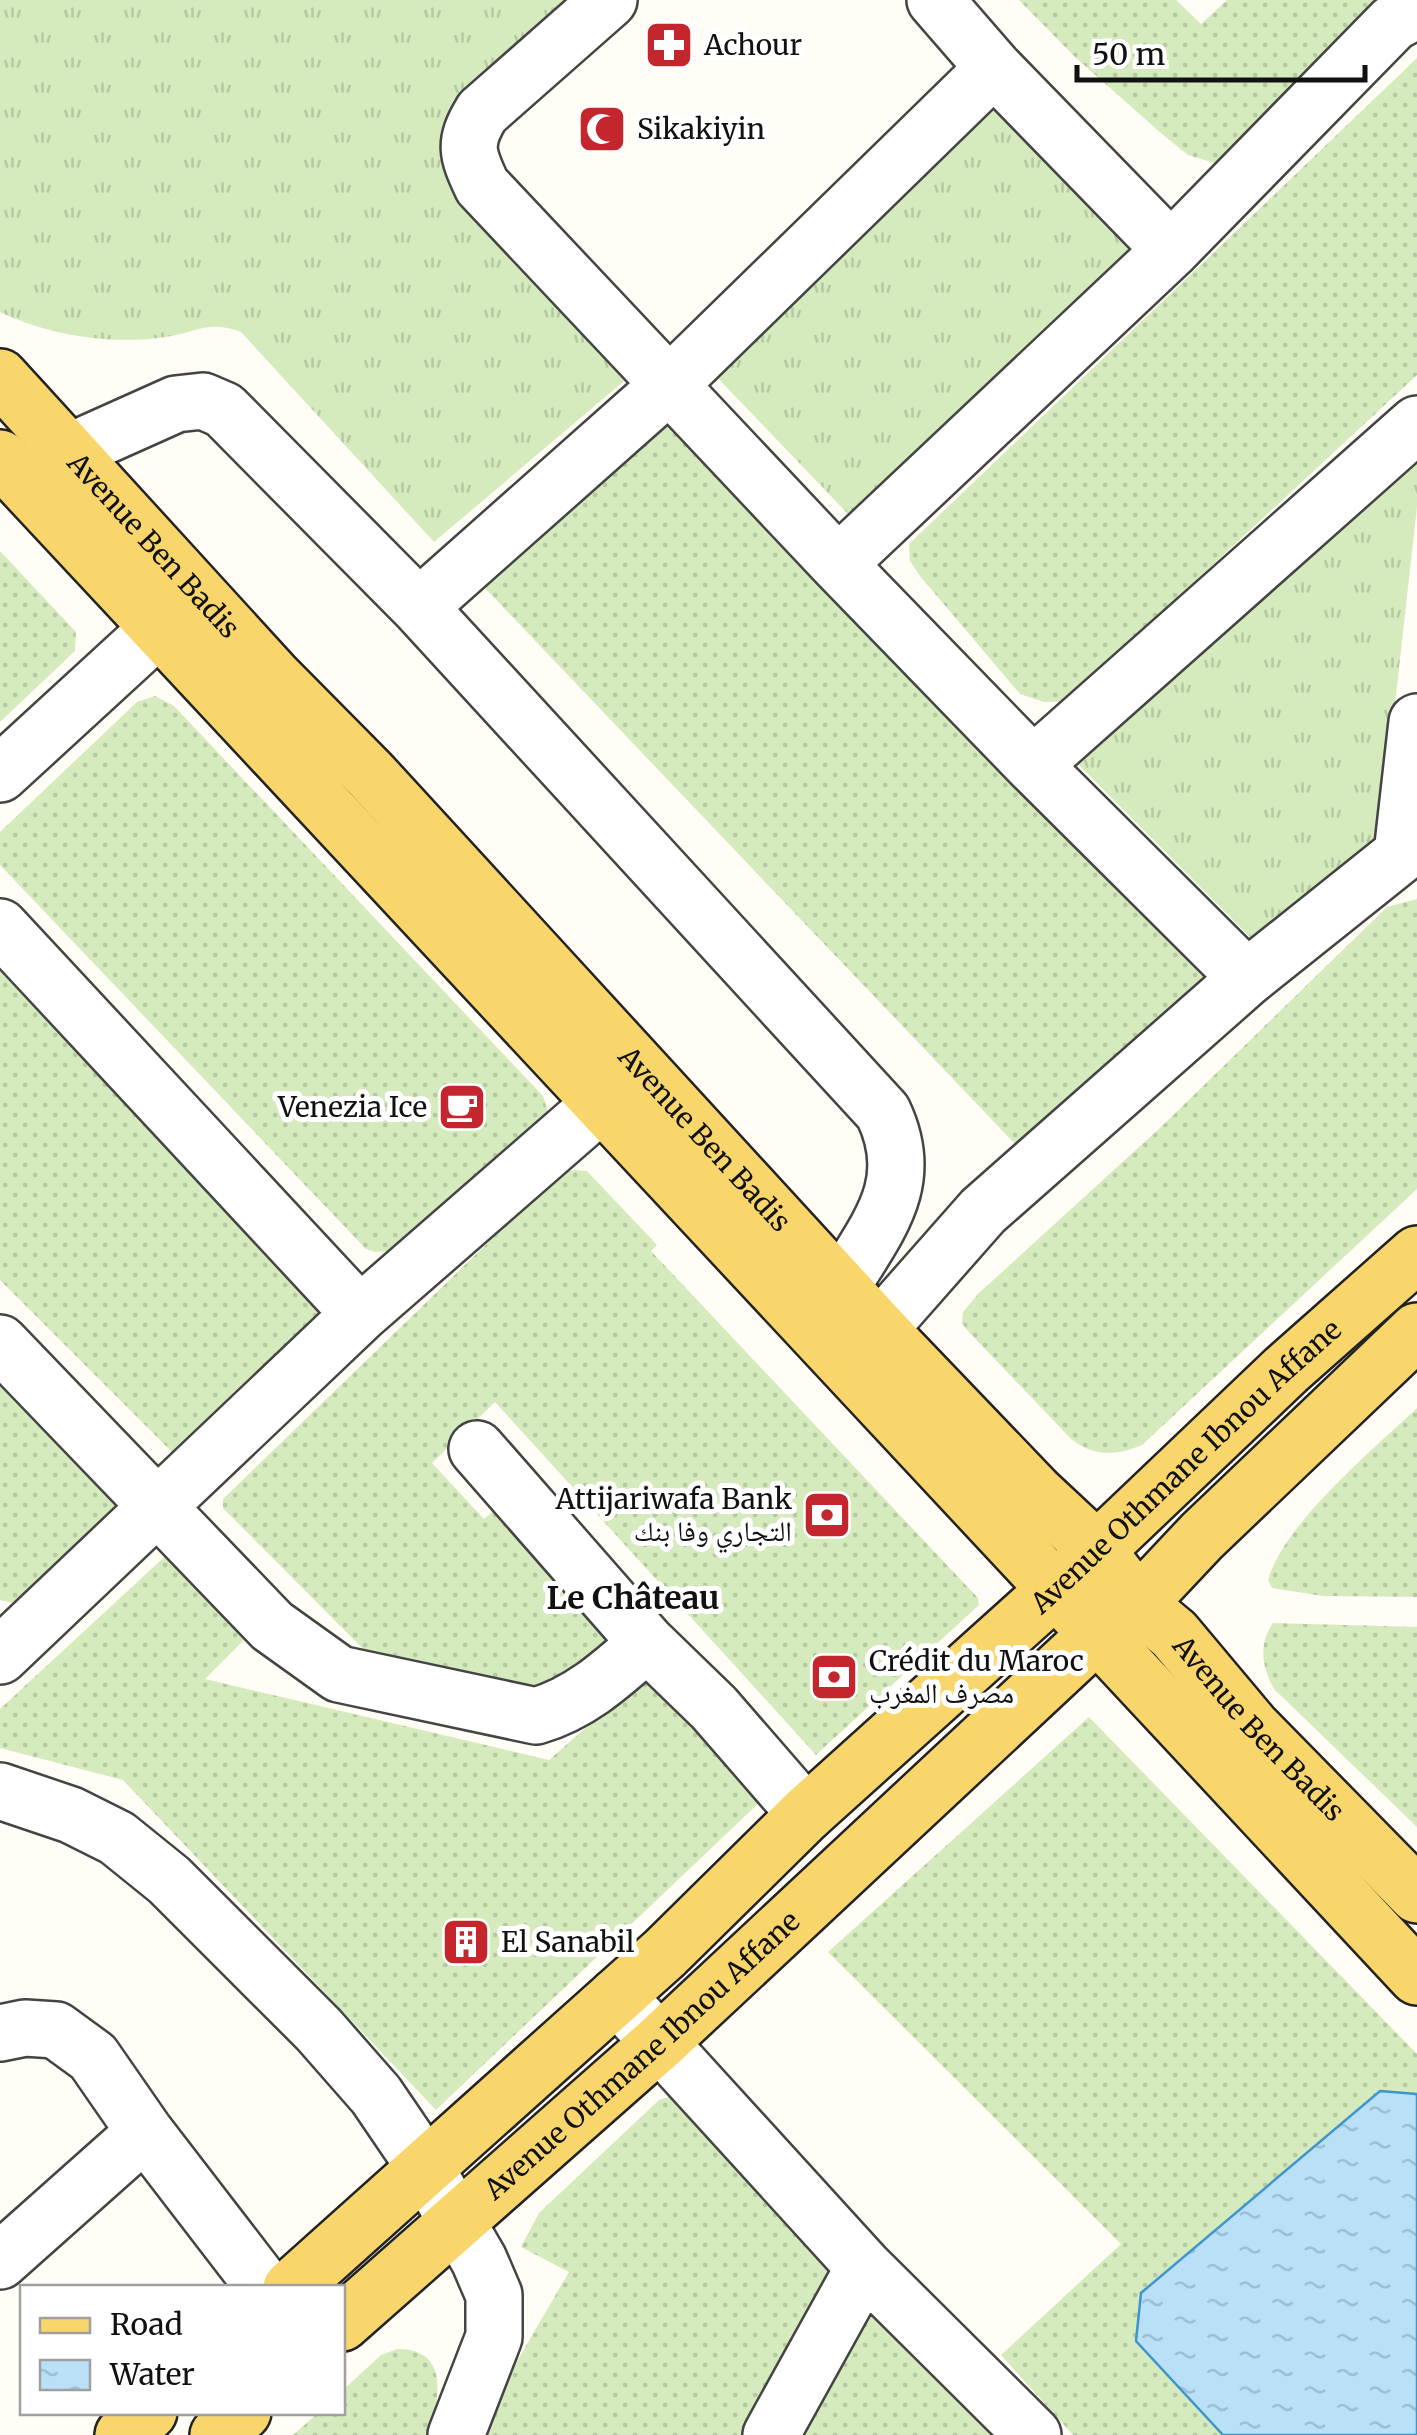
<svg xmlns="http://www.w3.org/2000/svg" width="1417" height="2435" viewBox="0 0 1417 2435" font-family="Merriweather,'Noto Naskh Arabic',serif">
	<defs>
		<pattern id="grass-tufts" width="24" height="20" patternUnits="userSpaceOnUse" patternTransform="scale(2.5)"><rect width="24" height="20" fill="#d5ebbd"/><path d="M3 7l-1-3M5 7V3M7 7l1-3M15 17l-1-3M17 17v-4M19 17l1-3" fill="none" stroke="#b6c8a1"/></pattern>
		<pattern id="garden-dots" width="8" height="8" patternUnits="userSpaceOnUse" patternTransform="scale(2.5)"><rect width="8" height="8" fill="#d5ebbd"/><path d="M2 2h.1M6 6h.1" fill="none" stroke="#b6c8a1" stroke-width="1.8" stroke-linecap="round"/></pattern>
		<pattern id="water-ripples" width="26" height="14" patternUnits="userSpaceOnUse" patternTransform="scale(2.5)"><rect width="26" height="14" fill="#b9e0f7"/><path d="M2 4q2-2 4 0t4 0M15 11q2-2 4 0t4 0" fill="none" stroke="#9ebfd3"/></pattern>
	</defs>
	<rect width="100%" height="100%" fill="#fffdf5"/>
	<path fill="url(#grass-tufts)" d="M0,0H571L453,100L443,127L444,157L630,376L434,542L241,332C209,320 198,332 166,337C111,345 50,336 0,312Z
		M994,94L1141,239L850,516L710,370Z
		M1417,455V507L1380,838L1255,942L1070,756Z"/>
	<path fill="url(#garden-dots)" d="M1019,0H1176L1201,24L1227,0H1389L1218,164L1188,155L1162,134L1075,57Z
		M1417,58V375L1120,651L1059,702H1044L1020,694L920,576L910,561L909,544Z
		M670,415L1216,973L1015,1144L482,585Z
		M0,551L76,632L75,651L0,722Z
		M155,696L174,706L543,1096L549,1115L399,1250L375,1252L366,1249L0,865V832L137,702Z
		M1417,899V1189L1142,1445C1115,1456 1095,1457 1071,1439L967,1330L962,1323L963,1312L978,1294L1161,1127L1387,907Z
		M0,957L332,1314L176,1456L0,1280Z
		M574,1170L587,1171L657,1245L651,1251L978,1598L979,1605L816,1755L495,1402L432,1463L484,1519L500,1505L618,1639L548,1696L378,1664L223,1508V1499L559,1174Z
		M0,1358L129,1501L20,1605L0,1600Z
		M1417,1408V1597L1323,1596L1272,1588L1268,1580C1285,1522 1373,1450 1417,1408Z
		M173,1549L255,1629L205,1679L549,1760L648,1673L766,1796L436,2110L123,1780L0,1748V1709Z
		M1273,1623L1417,1627V1827L1274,1689C1262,1667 1258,1645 1273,1623Z
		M1089,1717L1417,2054V2435H1073L1001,2355L1121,2244L828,1952Z
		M680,2093L838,2256L754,2435H474L569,2272L521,2247L539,2213L659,2100Z
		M871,2314H879L1005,2435H799L864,2319Z
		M398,2349C451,2349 439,2401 428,2435H293L318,2413L342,2412L343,2390L381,2355Z"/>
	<path fill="url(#water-ripples)" stroke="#3f96cf" stroke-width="2.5" d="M1380,2091L1417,2094V2435H1223L1136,2341L1141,2293Z"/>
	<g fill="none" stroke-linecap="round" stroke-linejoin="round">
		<g stroke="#444" stroke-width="60">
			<path id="minor" d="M609,0L482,112C463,143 467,154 482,186L838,564L1033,765L1247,978
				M935,0L994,68L1171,250
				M71,451L176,404L203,401L224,410L419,607L883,1112C917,1183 878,1226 842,1286
				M838,564L1171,250L1393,23L1417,10
				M419,607L668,386L994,68
				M1033,765L1417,424
				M0,774L159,628
				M0,927L360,1314
				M879,1329L983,1211L1247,978L1402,854L1417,722
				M0,1343L272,1626L339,1674L536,1716C581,1703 613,1673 647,1643L714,1708L806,1814
				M477,1449L647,1643
				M0,1656L360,1314L602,1103
				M0,1791L71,1815L117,1838L169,1880L319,2030L376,2095L425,2167L479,2260L494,2295V2337L456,2435
				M617,1996L864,2267L1033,2435
				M0,2033L25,2028L56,2030L93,2057L145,2132L265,2288
				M0,2261L145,2132
				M771,2435L864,2267"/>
		</g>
		<g stroke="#222" stroke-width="60">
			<g id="major">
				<path id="s1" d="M0,377L273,676L369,773L879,1329L1036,1493L1096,1549L1138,1604L1174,1634L1252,1727L1417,1895"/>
				<path d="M0,458L1417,1977"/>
				<path id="s2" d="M291,2288L665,1953L806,1814L1056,1589L1286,1370L1417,1254"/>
				<path id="s3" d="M342,2323L658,2044L1097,1634L1138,1604L1202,1536L1417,1331"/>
				<path d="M123,2435L149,2412"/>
				<path d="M218,2435L243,2412"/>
			</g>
		</g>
		<use href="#minor" stroke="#fff" stroke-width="55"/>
		<use href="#major" stroke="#f9d66b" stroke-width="55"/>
	</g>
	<defs>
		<g id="pharmacy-square" transform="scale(2.5)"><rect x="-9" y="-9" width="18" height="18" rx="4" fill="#c4262e" stroke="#fff"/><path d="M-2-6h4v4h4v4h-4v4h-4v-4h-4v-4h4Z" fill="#fff"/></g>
		<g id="mosque-square" transform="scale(2.5)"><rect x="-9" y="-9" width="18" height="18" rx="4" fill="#c4262e" stroke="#fff"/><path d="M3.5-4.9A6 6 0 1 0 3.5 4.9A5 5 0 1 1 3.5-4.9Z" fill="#fff"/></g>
		<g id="cafe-square" transform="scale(2.5)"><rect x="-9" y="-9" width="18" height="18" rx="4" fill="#c4262e" stroke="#fff"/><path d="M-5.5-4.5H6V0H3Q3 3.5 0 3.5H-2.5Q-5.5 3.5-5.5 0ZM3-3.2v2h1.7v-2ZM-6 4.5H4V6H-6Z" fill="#fff"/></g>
		<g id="bank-square" transform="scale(2.5)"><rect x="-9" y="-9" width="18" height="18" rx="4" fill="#c4262e" stroke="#fff"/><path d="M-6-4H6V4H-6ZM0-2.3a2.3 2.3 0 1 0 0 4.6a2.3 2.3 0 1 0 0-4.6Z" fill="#fff"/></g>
		<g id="building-square" transform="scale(2.5)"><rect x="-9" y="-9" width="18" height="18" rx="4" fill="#c4262e" stroke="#fff"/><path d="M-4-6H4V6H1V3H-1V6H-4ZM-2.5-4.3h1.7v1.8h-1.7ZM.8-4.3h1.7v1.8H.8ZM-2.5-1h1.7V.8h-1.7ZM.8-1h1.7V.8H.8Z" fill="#fff"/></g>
	</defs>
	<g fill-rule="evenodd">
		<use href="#pharmacy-square" x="669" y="45"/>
		<use href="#mosque-square" x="602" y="129"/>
		<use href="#cafe-square" x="462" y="1107"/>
		<use href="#bank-square" x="827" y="1515"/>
		<use href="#bank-square" x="834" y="1677"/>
		<use href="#building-square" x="466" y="1942"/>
	</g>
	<g text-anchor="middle" stroke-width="10" stroke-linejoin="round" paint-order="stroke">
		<g font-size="28" fill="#111" stroke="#fff" text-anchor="start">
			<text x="704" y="55">Achour</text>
			<text x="637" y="139">Sikakiyin</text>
			<text x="427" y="1117" text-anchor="end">Venezia Ice</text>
			<text x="792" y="1509" text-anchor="end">Attijariwafa Bank<tspan x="792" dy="32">التجاري وفا بنك</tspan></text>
			<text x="869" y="1671">Crédit du Maroc<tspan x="869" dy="32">مصرف المغرب</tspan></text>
			<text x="501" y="1952">El Sanabil</text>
		</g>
		<g font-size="28" fill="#111" stroke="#fff">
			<text dy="10" stroke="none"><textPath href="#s1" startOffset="228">Avenue Ben Badis</textPath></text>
			<text dy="10" stroke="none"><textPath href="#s1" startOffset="1038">Avenue Ben Badis</textPath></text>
			<text dy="10" stroke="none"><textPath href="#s2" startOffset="1215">Avenue Othmane Ibnou Affane</textPath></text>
			<text dy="10" stroke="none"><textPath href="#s1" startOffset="1848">Avenue Ben Badis</textPath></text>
			<text dy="10" stroke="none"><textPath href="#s3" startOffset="402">Avenue Othmane Ibnou Affane</textPath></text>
		</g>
		<g font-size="32" font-weight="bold" fill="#111" stroke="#fff">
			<text x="633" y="1609">Le Château</text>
		</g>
	</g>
	<rect x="20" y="2285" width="325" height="130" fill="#ffffff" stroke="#a0a0a0" stroke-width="2.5"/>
	<rect x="40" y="2318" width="50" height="15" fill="#f9d66b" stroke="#a0a0a0" stroke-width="2.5"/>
	<text x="110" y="2335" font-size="30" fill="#111111">Road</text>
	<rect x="40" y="2360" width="50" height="30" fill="url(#water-ripples)" stroke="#a0a0a0" stroke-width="2.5"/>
	<text x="110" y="2385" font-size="30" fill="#111111">Water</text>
	<path d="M1077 65v15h288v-15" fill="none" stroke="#111111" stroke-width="5"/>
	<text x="1092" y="65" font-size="30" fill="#111111" stroke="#ffffff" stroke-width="8" paint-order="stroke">50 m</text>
</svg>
